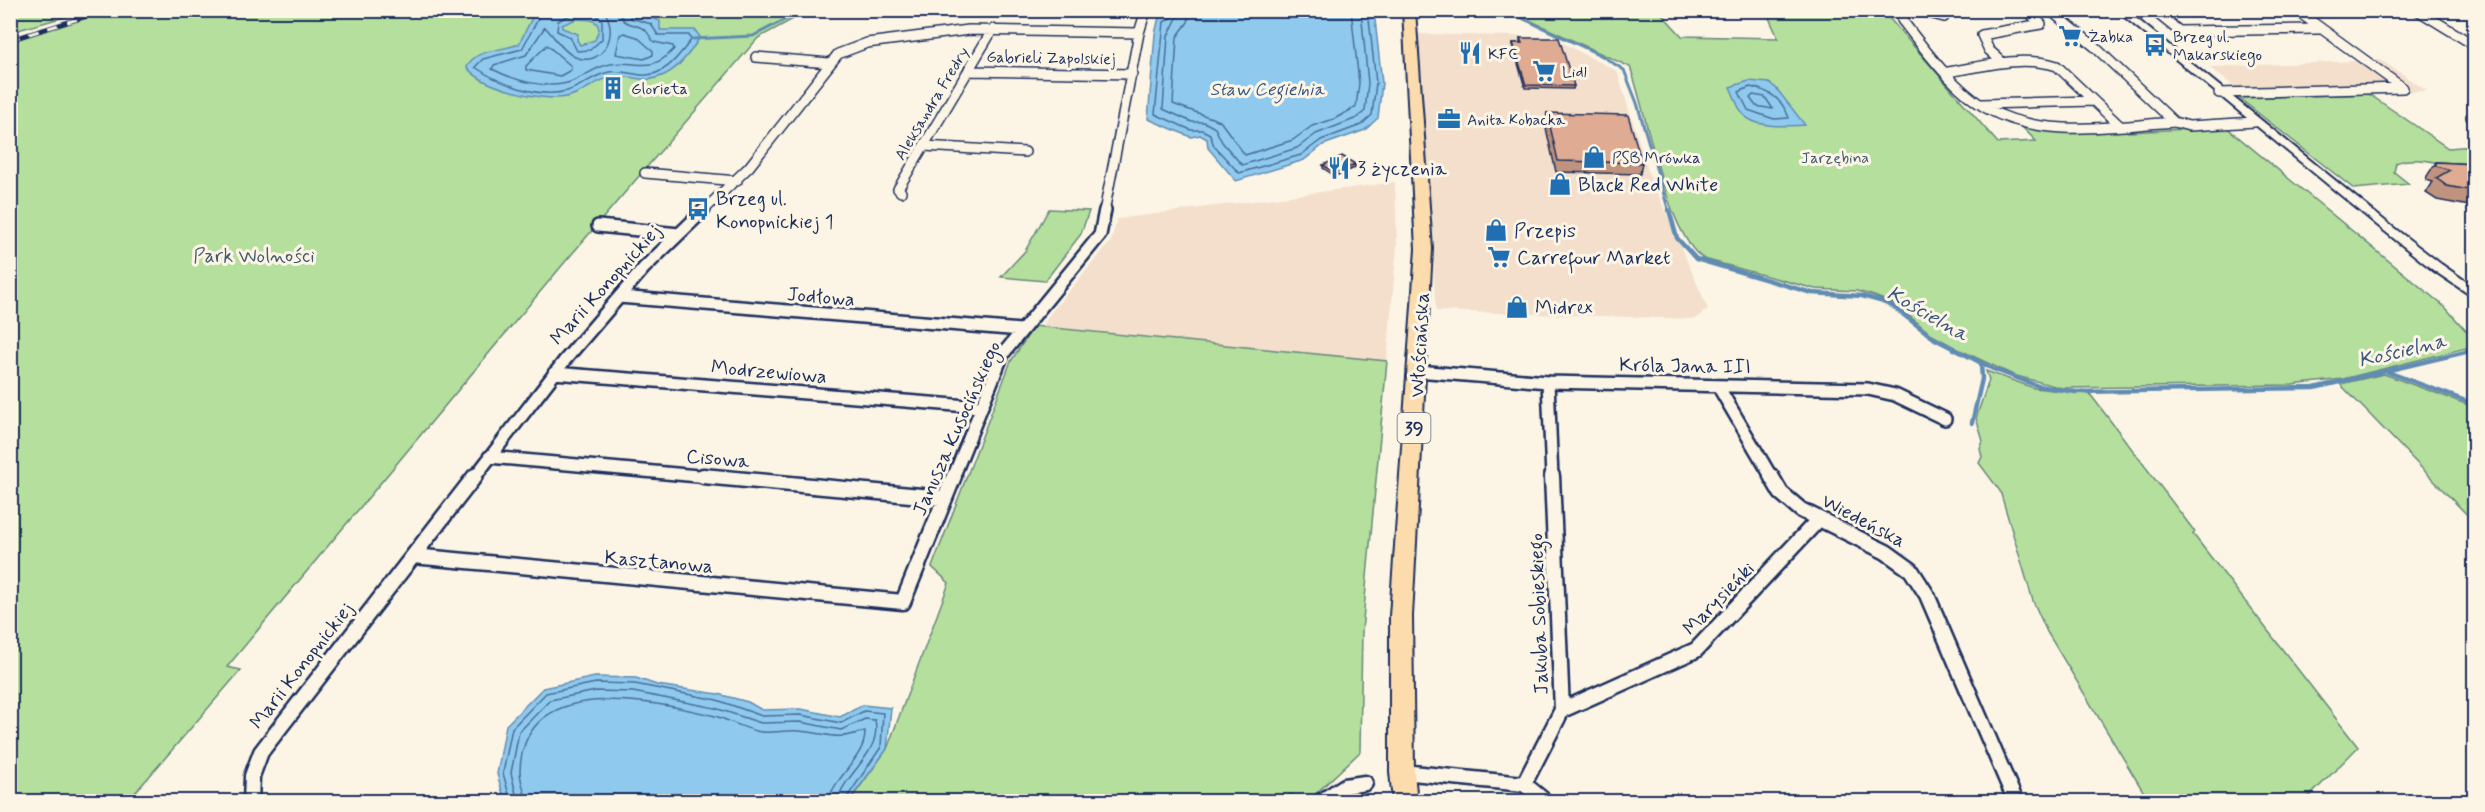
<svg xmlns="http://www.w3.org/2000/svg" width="2485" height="812" viewBox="0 0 2485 812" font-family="Mynerve,sans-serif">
	<rect width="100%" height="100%" fill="#fcf5e5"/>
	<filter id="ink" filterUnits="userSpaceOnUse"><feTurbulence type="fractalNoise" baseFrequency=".0167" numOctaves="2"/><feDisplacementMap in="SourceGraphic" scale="12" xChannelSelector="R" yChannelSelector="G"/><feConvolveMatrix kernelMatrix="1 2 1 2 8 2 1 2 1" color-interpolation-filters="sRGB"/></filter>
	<g filter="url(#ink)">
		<path fill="#f3dfcc" d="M1419,34L1551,37L1617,71L1649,174L1708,309L1695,319L1436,311Z
			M2381,60L2427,91L2249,98L2209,67Z
			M1395,182L1397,245L1387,361L1043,326L1048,316L1111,241L1117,219Z"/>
		<path fill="#b4df9c" stroke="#68877d" stroke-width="1.5" d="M11,10H86V11L11,32Z
			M109,10L822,11L806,12L758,38L565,262L227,667L241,670L128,801L11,802V40Z
			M1510,11H1659L1682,36L1778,38L1766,11H1883L1998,143L2036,141L2023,128H2123L2128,132L2226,127L2446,308L2474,340V346L2343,379L2292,385L2062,388L2013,375L1958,349L1932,335L1896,305L1874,296L1857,291L1815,289L1704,259C1666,235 1647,112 1630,67Z
			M2369,94L2448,148L2474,146V173C2452,168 2419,153 2396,163L2394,172L2409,184L2354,189L2239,98Z
			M1049,209L1089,211L1081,234L1045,281L1001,277L1025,251Z
			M1034,326L1387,361L1362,631L1360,752L1308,801H1300L1291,794L1283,802H849L887,749L949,583L932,567L1011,361Z
			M1986,371L2034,388L2090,394L2195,532L2193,534L2358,747L2305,801H2149L2047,632L2033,601L2000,491L1979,463L1982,457L1980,449L1983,441L1976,418L1989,380Z
			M2384,374L2474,407V522L2340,384Z"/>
		<path fill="#8fcaee" stroke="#618cb4" stroke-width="1.5" fill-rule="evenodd" d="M1174,10L1374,11L1382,83L1378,118L1365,130L1323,145L1304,160L1236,181L1208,148L1207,139L1200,135L1191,137L1148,119L1155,34L1159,17Z
			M611,11L644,15L660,21V30H695L700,37C692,50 680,67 666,74C643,86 634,74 612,77C595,80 583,94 566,97C543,102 480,87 467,67C474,49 502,51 519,44L532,18L509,11ZM576,19L592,20L597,23L599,29L595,40L580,45L577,40L578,34L562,28V25Z
			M1749,81L1769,83L1776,88L1805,125C1788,126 1754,129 1742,113C1737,106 1734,95 1730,87Z
			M595,677L636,678L657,685L718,694L748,702L762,710L801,709L840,717L863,705L891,708L887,749L849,801H505L497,774L506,725L543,688Z"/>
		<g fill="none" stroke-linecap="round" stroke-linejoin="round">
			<path stroke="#496d98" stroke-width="1.5" d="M526,10L535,13L538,19L522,49L483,59L475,67C498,83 538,99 567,91C582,87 593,75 609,72C620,70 630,74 641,75C664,77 678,57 691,40L689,35H658L651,24L631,18L628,10
				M603,10C621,32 603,69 575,57C563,52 554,36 545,27L526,55L494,65L492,69C514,80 548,91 573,81C585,76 597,66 611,64C639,60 650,75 674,49L673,46L654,42C651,39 648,32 645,30C633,21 622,28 620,10
				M1174,10L1172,17L1164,22L1155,114L1191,130H1202L1210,134L1214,146L1239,173L1301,155L1321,140L1361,125L1372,115L1376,83L1368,10
				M1181,10L1168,36L1163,109L1192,122H1204L1215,128L1222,142L1242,165L1297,148L1316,134L1357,118L1365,111L1368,83L1361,10
				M1190,10L1188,22L1177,37L1173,104L1220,121L1245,155L1293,140L1312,126L1334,119L1356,107L1359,83L1351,10
				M574,13L594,14L602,20V39L590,50L577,51L570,37L557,31L558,21Z
				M624,33L637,37L653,51V55L644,59L616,54L620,35Z
				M547,45L571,66V70L560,76L526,70V66Z
				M1750,87C1769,90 1783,100 1789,118L1774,119L1748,110L1739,92Z
				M1753,95L1765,97L1773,109L1756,106L1750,98Z
				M511,802L503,773L512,728L546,693L596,683L635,684L717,700L762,716L801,715L841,723L864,711L883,713L881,747L844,802
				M518,802L511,773L519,732L550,700L596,691L633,692L715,708L761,723L800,722L841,730L865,719L875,720C882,754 845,771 837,802
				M527,802C525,792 520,781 520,771C523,672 652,701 715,716C729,720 749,731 762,732C774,733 787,730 799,731C831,733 831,742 865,731C866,758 834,776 828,802"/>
			<path stroke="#618cb4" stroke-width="3" d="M1505,10L1602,56L1624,70L1637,103L1669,212
				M693,39L753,36L804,10"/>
			<path stroke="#618cb4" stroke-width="4.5" d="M1669,210L1677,238L1696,259L1812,293L1862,296L1880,301L1892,306L1935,339L1993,369L2038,386L2076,392L2314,388L2474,350
				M2385,371L2474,404
				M1972,423L1982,379L1981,363"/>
			<g stroke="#1b2f5e" stroke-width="12">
				<path id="minor-far2" d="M1908,10L1902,20C1924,49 1956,92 1988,109C2042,139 2115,126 2174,122L2189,126L2255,122
					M1917,10L1944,17
					M2050,10L2094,46L2174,122
					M2153,10L2179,31L2319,29
					M2417,10L2474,45
					M756,57L829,63
					M2000,60L1989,50L1982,35L2041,24L2027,10
					M968,71L1132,74
					M1948,72C1985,66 2020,55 2057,66L2119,125
					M2219,93L2403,88L2296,10
					M1981,104L2094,101
					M2471,117L2474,116
					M924,146L1025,152
					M645,173L737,181
					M901,192L898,189L993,29
					M702,212L749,167L838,54L867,43L969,30L1139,33
					M1104,212L1139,33L1146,10"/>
			</g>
			<g stroke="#1b2f5e" stroke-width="16">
				<path id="minor-far1" d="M598,226L679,234
					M619,297L1021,330
					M1417,371L1548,382L1868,389L1895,395L1945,419
					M554,373L980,407
					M1548,382L1552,478
					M1718,386L1772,478
					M489,457L720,478
					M474,478L565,360L644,268L704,210
					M953,478L1003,354L1100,235L1105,210"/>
			</g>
			<g stroke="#1b2f5e" stroke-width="19">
				<path id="minor" d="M703,476L943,498
					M1771,476L1781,493L1801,510L1886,552L1911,570L1927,595L2016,802
					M413,556L903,602L954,476
					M1562,710L1696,650L1819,519
					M1402,772L1524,784L1562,710L1552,476
					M1524,784L1546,802
					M251,802L252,776L261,752L475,476
					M1320,802L1345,786L1365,783"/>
			</g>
			<g stroke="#1b2f5e" stroke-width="4">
				<path id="tertiary" d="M2116,10H2126L2385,221L2441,264L2474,287V296L2470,295L2433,270L2377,225Z"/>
			</g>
			<g stroke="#1b2f5e" stroke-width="4">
				<path id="primary" d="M1403,10H1415L1432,249L1412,616L1414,772L1417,802H1393L1390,772V616L1416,249Z"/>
			</g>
			<use href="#minor-far2" stroke="#fcf5e5" stroke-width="9"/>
			<use href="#minor-far1" stroke="#fcf5e5" stroke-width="11"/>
			<use href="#minor" stroke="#fcf5e5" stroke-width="14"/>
			<use href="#tertiary" fill="#fcf5e5" fill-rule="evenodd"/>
			<use href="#primary" fill="#fcdcac" fill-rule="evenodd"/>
			<g stroke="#1b2f5e" stroke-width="4.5">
				<path id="rail" d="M10,40L107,10"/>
			</g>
			<use href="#rail" stroke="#fcf5e5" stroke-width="3" stroke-dasharray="10" stroke-linecap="butt"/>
		</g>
		<path fill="#c0937e" stroke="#1b2f5e" stroke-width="1.5" d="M1520,38L1574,86L1573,89L1525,88L1513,46V43H1520Z
			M1547,113L1642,163L1640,174L1556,172L1545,124Z
			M2436,162L2475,164V207L2437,200L2426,193L2433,182L2426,180L2427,176Z
			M1355,164V168L1335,176L1323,168V165Z"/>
		<path fill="#9c7866" stroke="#1b2f5e" stroke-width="1.5" d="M1355,164V168L1335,176L1336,173Z"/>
		<path fill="#dfab92" stroke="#1b2f5e" stroke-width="1.5" d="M1520,38H1559L1574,86L1526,85L1513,43H1522Z
			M1547,113L1628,115L1642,163L1558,161Z
			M1342,156L1355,164L1336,173L1323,165Z
			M2436,162L2475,164V191L2447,186L2436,178L2450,170L2436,166Z"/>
	</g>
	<defs>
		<g id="supermarket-bare" transform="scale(1.8)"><path d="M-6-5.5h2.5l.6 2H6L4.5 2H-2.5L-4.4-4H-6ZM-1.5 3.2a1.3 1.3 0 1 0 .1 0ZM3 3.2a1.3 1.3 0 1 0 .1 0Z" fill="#1f6fb2" stroke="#fcf5e5" stroke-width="2.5" paint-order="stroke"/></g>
		<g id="bus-bare" transform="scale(1.8)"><path d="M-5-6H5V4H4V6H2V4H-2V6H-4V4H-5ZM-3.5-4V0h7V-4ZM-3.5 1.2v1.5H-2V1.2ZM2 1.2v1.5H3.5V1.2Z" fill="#1f6fb2" stroke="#fcf5e5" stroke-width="2.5" paint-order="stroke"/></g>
		<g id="restaurant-bare" transform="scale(1.8)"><path d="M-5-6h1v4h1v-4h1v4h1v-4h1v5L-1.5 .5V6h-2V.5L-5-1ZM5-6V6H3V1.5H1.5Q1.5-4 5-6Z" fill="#1f6fb2" stroke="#fcf5e5" stroke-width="2.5" paint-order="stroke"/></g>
		<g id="building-bare" transform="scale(1.8)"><path d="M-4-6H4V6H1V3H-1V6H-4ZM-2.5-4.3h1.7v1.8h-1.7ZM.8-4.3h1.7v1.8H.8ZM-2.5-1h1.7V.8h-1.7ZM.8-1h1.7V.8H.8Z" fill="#1f6fb2" stroke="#fcf5e5" stroke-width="2.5" paint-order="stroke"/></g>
		<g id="office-bare" transform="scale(1.8)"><path d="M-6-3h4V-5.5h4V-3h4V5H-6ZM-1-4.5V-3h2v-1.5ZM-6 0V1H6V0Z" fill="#1f6fb2" stroke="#fcf5e5" stroke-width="2.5" paint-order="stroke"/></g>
		<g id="shop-bare" transform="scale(1.8)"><path d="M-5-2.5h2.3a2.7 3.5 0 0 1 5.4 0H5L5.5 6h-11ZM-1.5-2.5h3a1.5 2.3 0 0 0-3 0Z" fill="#1f6fb2" stroke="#fcf5e5" stroke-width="2.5" paint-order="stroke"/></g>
	</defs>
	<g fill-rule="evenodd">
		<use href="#supermarket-bare" x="2070" y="36"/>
		<use href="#bus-bare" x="2155" y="45"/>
		<use href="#restaurant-bare" x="1470" y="53"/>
		<use href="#supermarket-bare" x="1544" y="71"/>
		<use href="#building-bare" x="613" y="88"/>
		<use href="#office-bare" x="1449" y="119"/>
		<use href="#shop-bare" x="1594" y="157"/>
		<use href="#restaurant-bare" x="1339" y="168"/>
		<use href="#shop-bare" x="1560" y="184"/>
		<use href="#bus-bare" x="698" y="209"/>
		<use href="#shop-bare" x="1496" y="230"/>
		<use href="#supermarket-bare" x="1499" y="257"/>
		<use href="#shop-bare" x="1517" y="307"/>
	</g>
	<g text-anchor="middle" stroke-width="6" stroke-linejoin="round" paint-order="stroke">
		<g font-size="16" fill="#1b2f5e" stroke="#fcf5e5" text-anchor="start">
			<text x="2088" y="42">Żabka</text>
			<text x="2173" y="42">Brzeg ul.<tspan x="2173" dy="18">Makarskiego</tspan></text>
			<text x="1488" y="59">KFC</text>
			<text x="1562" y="77">Lidl</text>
			<text x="631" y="94">Glorieta</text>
			<text x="1467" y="125">Anita Kobacka</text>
			<text x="1612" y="163">PSB Mrówka</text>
		</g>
		<g font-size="16" fill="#1b2f5e" stroke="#fcf5e5">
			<text transform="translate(1051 57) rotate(1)" y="6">Gabrieli Zapolskiej</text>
			<text transform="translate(931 103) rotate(-59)" y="6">Aleksandra Fredry</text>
		</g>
		<g font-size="16" fill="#415b6e" stroke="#fcf5e5">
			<text x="1835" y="163">Jarzębina</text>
		</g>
		<g font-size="18" font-style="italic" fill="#385682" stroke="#fcf5e5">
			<text x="1267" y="95">Staw Cegielnia</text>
		</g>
		<rect fill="#fcf5e5" stroke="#5e6a86" stroke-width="1.5" x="1397.5" y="413" width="33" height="30" rx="4.5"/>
		<g font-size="18" font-weight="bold" fill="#1b2f5e">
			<text x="1414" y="434">39</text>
		</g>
		<g font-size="20" fill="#1b2f5e" stroke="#fcf5e5" text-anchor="start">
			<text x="1357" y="175">3 życzenia</text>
			<text x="1578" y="191">Black Red White</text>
			<text x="716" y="205">Brzeg ul.<tspan x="716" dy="23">Konopnickiej 1</tspan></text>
			<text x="1514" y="237">Przepis</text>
			<text x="1517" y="264">Carrefour Market</text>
			<text x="1535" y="314">Midrex</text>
		</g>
		<g font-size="20" fill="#415b6e" stroke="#fcf5e5">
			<text x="254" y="262">Park Wolności</text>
		</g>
		<g font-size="20" fill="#1b2f5e" stroke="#fcf5e5">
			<text transform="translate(605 284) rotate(-48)" y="7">Marii Konopnickiej</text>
			<text transform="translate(821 296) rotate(5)" y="7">Jodłowa</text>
			<text transform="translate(1419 345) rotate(-87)" y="7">Włościańska</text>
			<text transform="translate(1685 365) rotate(1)" y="7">Króla Jana III</text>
			<text transform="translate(769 371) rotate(5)" y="7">Modrzewiowa</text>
			<text transform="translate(956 428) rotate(-66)" y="7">Janusza Kusocińskiego</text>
			<text transform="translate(718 458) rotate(5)" y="7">Cisowa</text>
			<text transform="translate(1864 520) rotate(28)" y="7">Wiedeńska</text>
			<text transform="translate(659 561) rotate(5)" y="7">Kasztanowa</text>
			<text transform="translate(1718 598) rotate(-46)" y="7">Marysieńki</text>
			<text transform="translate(1538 614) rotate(-92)" y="7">Jakuba Sobieskiego</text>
			<text transform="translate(301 665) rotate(-52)" y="7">Marii Konopnickiej</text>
		</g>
		<g font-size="21" font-style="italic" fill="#385682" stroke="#fcf5e5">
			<text transform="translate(1928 313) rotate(30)" y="7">Kościelna</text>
			<text transform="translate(2402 350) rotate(-13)" y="7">Kościelna</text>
		</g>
	</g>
	<rect width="2485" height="812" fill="none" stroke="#fcf5e5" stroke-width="36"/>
	<rect x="18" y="18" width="2449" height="776" fill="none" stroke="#1b2f5e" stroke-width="2" filter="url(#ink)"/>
</svg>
